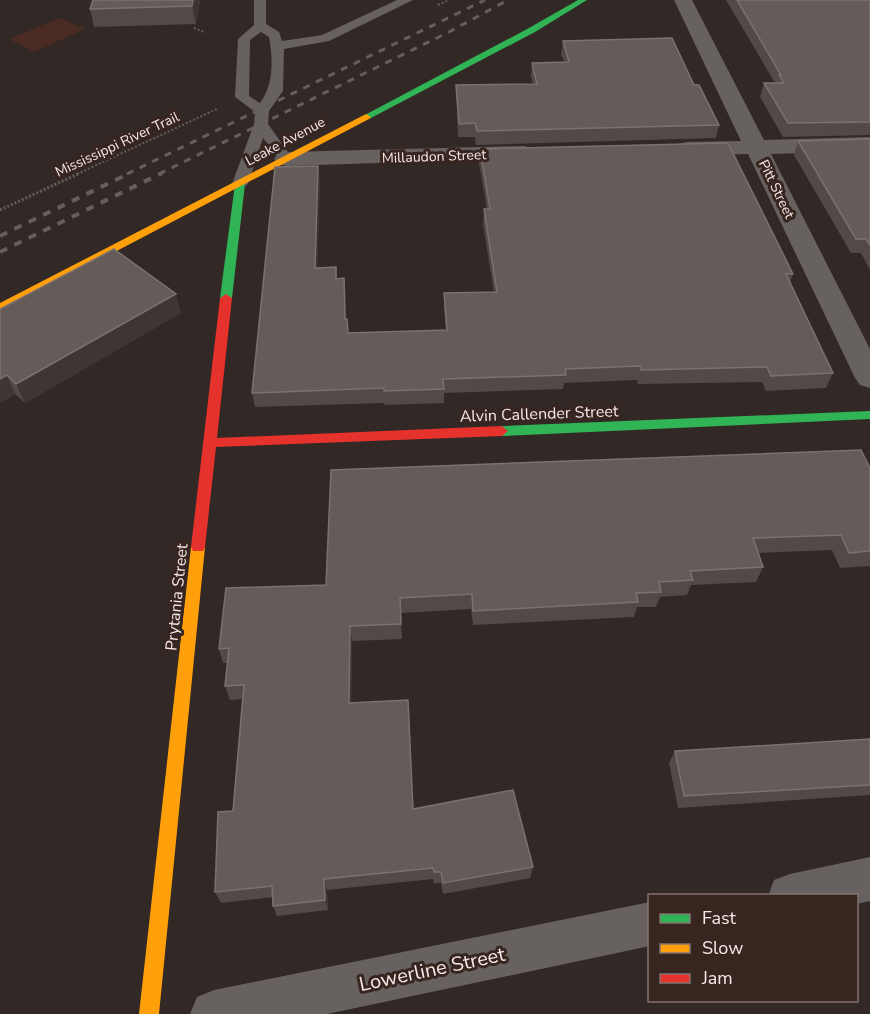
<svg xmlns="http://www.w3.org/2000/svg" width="870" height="1014" viewBox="0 0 870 1014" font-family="'Nunito Sans',sans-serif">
	<rect width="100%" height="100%" fill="#322825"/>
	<path fill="#492b22" d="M60,18L85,29L34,52L9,39Z"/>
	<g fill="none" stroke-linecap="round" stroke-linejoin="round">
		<path stroke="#655e5c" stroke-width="2" stroke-dasharray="2 2" stroke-linecap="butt" d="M438,5L449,0
			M194,28L204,32
			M77,174L217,109"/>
		<path stroke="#655e5c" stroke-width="3" stroke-dasharray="2 2" stroke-linecap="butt" d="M0,210L80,173"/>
		<path fill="#676160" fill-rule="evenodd" d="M254,0H266V24L279,32L282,41L322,35L397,0H413L329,41L284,49L283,91L269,111L268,124L293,159L286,163L281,162L263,138L248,184L240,189L232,184L254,124L255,112L235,97L238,39L254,25ZM261,32L269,37C273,60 274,84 260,103L249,96L250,40Z"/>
		<path fill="#676160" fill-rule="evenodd" d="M674,0H692L764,140L870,137V151L771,154L870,349V388L860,385L855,378L748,154L687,156L679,154L676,149L679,144L687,142L741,141Z
			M524,146L532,148L536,153L532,158L286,166L278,164L274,159L278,154L286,152Z
			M870,857V901L856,904V896H768L774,880L790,874Z
			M650,902V946L327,1014H190L197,997L214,990Z"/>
		<path fill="#30b455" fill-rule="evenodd" d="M578,0H587L535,32L369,119L361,117L529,28Z
			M240,181L245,184L232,298L226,302L220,298L235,184Z
			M870,411V419L502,436L496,431L502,426Z"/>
		<path fill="#ff9f0a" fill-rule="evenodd" d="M366,114L371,117L369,119L0,312V303Z
			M198,541L203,543L205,547L159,1014H139L191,547L193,543Z"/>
		<path fill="#e5322d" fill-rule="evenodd" d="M226,294L232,298L217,438L502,426L508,431L502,436L216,447L205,547L203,551H193L191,547L220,298Z"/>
		<path stroke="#655f5c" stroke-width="3" stroke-dasharray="7 7" stroke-linecap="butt" d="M127,174L485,0
			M159,174L449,32L508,0"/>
		<path stroke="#655f5c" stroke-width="4" stroke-dasharray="8 8" stroke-linecap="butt" d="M0,236L130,173
			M0,252L162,173"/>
	</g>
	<path fill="#534a48" d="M200,0L196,24L94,27L90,9Z
		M726,0H870V135L783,137L760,97L764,83H775Z
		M563,41L694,85L719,125L716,138L476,145L475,137H458L456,85L533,84L531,76L532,63L564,62L561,54Z
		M870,139V270L861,253H851L794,155L798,141Z
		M480,149L793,274L790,282L833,373L826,388L766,391L762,382L638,384L637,380L564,383L563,389L444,393V403L384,405V403L255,407L252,393L320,180L317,268L336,267L337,279L346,293V319H347L348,333L446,330L444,308V293L494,292L483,224L484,209H487L479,163Z
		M0,309L181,313L25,403L15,394L0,403Z
		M870,468V566L840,568L832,550L758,553L763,567L756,582L691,585L687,595L660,597L656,607H637L634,617L473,625L471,609L401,613L402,639L352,641L351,702L413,809L533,867L530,878L443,894L441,883H434L433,879L327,890L328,910L277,916L273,906V897L221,903L215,892L233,811L242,699L230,700L225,686L228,663H223L219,649L326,585Z
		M870,739V795L678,808L669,763L675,751Z"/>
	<path fill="#3f3533" d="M193,0H200L196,24L192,6Z
		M318,166L320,180L317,283L315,268Z
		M344,278L346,293V334L345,319Z
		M176,294L181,313L25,403L16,384Z
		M7,375L15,394L0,403V379Z
		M350,626L352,641L351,716L349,703Z
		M324,879L327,890L328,910L325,900Z"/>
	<path fill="#655b59" stroke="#7c716f" stroke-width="1.5" d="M93,0H193L192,6L90,9Z
		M737,0H870V122L788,123L764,83H784L779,75H781Z
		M672,38L694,85H699L719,125L477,131L475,123L459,124L456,85L537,84L532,63L569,62L563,41Z
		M870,139V245L866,239H856L798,141Z
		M728,143L793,274H786L833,373L771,376L767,367L641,370L640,366L565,369L566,375L443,379L444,389L384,391V388L252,393L275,167L318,166L315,268L336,267V279L344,278L345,319H347L348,333L447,330L444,293L497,292L484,209H490L480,149Z
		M114,249L176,294L16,384L7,375L0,379V309Z
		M861,450L870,468V551L849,553L841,535L753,538L763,567L690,571L693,580L659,582L661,592L636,593L638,602L473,611L472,594L400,598L401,624L350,626L349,703L408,700L413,809L513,790L533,867L443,883L441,872H434L433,868L324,879L325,900L273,906L272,886L215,892L218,812L233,811L244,685L225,686L229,648L219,649L226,588L326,585L331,470Z
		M870,739V785L684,796L675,751Z"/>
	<g text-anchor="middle" stroke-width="6" stroke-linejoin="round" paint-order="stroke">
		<g font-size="14" fill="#f6e9e5" stroke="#372520">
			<text transform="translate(285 141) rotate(-28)" y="5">Leake Avenue</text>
			<text transform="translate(117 144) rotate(-25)" y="5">Mississippi River Trail</text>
			<text transform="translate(434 156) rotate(-2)" y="5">Millaudon Street</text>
			<text transform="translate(777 189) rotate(64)" y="5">Pitt Street</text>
		</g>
		<g font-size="16" fill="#f6e9e5" stroke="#372520">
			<text transform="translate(539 413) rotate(-2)" y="6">Alvin Callender Street</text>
			<text transform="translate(176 597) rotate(-84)" y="6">Prytania Street</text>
		</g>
		<g font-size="20" fill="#f6e9e5" stroke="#372520">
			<text transform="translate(432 969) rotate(-12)" y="7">Lowerline Street</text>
		</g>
	</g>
	<rect x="648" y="894" width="210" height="108" fill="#372520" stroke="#83736f" stroke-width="1.5"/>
	<rect x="660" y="914" width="30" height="9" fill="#30b455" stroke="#83736f" stroke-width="1.5"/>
	<text x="702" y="924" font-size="18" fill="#f6e9e5">Fast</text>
	<rect x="660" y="944" width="30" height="9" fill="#ff9f0a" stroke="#83736f" stroke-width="1.5"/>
	<text x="702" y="954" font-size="18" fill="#f6e9e5">Slow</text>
	<rect x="660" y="974" width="30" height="9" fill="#e5322d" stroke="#83736f" stroke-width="1.5"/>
	<text x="702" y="984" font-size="18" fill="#f6e9e5">Jam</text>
</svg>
